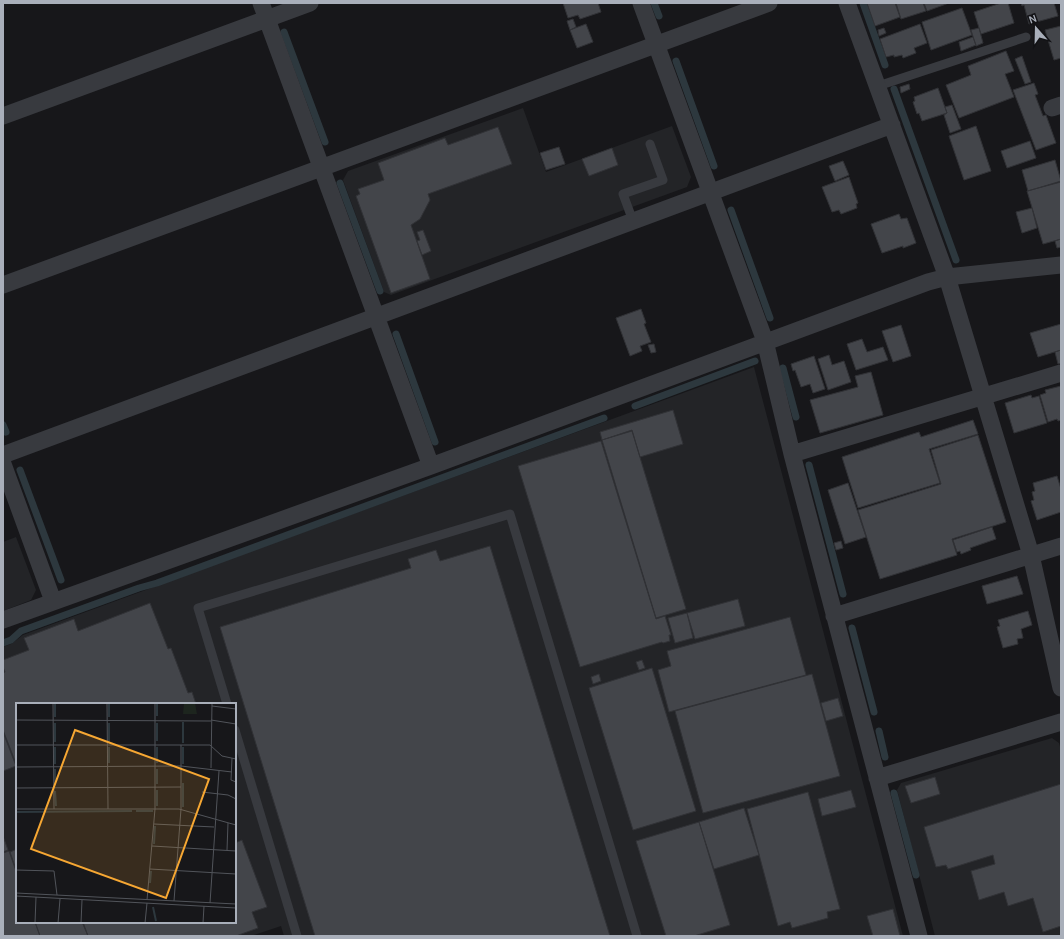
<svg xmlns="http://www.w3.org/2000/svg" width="1064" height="939" viewBox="0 0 1064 939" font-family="Karla,sans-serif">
	<rect width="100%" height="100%" fill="#17171a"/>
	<path fill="#232427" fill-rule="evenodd" d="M523,108L546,172L672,126L691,177L687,187L391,295L384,292L343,180L348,171Z
		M754,367L903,936H284L281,926L251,936H3V647L11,644L23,635ZM17,704H235V922H17Z
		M16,537L36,590L31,600L3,611V542Z
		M1052,738L1059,743L1061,750V936H935L897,790L901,783Z"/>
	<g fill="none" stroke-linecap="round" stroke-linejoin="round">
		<path stroke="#2d383e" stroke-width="7" d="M654,3L659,16
			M863,3L885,65
			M284,32L325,142
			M676,61L714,166
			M894,89L956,260
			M340,183L380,291
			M731,210L770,318
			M396,334L435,442
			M783,368L796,417
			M635,406L755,361
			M3,425L6,432
			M809,465L843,594
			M20,470L61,580
			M852,628L874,712
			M3,643L11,640L21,631L139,588L157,583L604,418
			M879,731L885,757
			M894,793L916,875"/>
	</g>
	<path fill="#43454a" stroke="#313236" d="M563,3H598L601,12L580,19L578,15L568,18Z
		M867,3H895L900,17L875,26Z
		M896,3H923L926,11L901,19Z
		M924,3H949L927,11Z
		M1001,3H1008L1014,23L981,34L974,12Z
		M1021,3H1054L1058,16L1029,24L1024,5L1022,6Z
		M962,8L972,35L931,50L922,22Z
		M573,19L576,27L570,30L567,21Z
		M586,24L593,42L577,48L570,30Z
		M920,24L927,43L914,48L916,53L903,58L902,55L894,57V55L886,57L880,39Z
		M1061,26V58L1054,60L1045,30Z
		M884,28L886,33L879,36L878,30Z
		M979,28L983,43L976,46L971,30Z
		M973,37L976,45L961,51L959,42Z
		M1006,51L1014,71L1005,74L1014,97L959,118L946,85L971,75L968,66Z
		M1022,56L1031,82L1025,84L1015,59Z
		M1034,83L1038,94L1035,95L1043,116L1046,115L1056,143L1036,150L1013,90Z
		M909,84L910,89L901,93L900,87Z
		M938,88L947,113L922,121L919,113L917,114L913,102L915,101L914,97Z
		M952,105L961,129L950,133L944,115L947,113L945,107Z
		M976,126L991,171L964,180L949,136Z
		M498,127L512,164L428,194L430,200L420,219L411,225L430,279L391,293L356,196L360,194L358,189L384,180L378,163L445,138L448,145Z
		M1030,141L1036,158L1007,168L1001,151Z
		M559,147L565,164L546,170L540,153Z
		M612,148L618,165L589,176L582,159Z
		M1055,160L1061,181L1028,191L1022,170Z
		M843,161L849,175L835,181L829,166Z
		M849,177L858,203L856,204L857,208L841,214L839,210L832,212L822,187Z
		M1061,182V239L1043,244L1027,191Z
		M1032,208L1037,228L1022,233L1016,212Z
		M899,214L901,219L907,218L916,243L903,248V246L882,253L871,224Z
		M423,230L431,251L422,255L417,241L420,240L417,232Z
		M1061,239V247L1057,248L1055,241Z
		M641,309L646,323L644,324L651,342L640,346L642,351L630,356L616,318Z
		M1061,324V350L1038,357L1030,333Z
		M901,325L911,356L893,362L882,331Z
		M862,339L867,352L883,347L888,360L856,370L847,344Z
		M654,344L656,352L651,353L648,345Z
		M1061,350V363L1058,364L1055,352Z
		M829,355L832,365L844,361L851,382L828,390L818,359Z
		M814,356L825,389L813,393L810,384L801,387L795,370L793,371L791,364Z
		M871,372L883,415L820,433L810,400L858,387L855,376Z
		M1061,386V420L1058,421L1057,419L1048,422L1040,395L1046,393L1045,390Z
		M1031,395L1032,398L1039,396L1047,423L1014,433L1005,403Z
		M673,410L683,444L640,457L632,430L602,440L600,432Z
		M973,420L978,434L929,449L940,483L858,508L842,457L919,432L921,437Z
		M632,431L686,609L656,618L602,440Z
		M978,435L1006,522L952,539L957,555L880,579L858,510L941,484L931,450Z
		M601,441L656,619L665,616L671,635H669L670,641L663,643L662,642L580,667L518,466Z
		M1057,476L1061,489V512L1037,520L1031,501L1034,500L1032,492L1035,491L1033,483Z
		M848,483L866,537L845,544L828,490Z
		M992,527L996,539L970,548L971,550L961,554L960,551L957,552L953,540Z
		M841,541L843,548L836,550L834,543Z
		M490,546L610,936H315L220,627L411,568L408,559L436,550L440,561Z
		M1017,576L1023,594L987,604L982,586Z
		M738,599L745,626L695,639L687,613Z
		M150,603L168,649L171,648L188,693L192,692L196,704H17V766L3,730V673L5,672L3,667V660L29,650L24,638L74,619L78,631Z
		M1028,611L1032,625L1021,629L1023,638L1017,639L1018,644L1003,648L997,627L1000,626L998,620Z
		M687,613L693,638L675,643L668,618Z
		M790,617L806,675L669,712L658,670L671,666L667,651Z
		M642,660L645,668L639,670L636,662Z
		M652,668L696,811L633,830L589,688Z
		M599,674L601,681L593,684L591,677Z
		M812,674L840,776L703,813L675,711Z
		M838,698L843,716L826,721L821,703Z
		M3,732L16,766L3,771Z
		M935,777L940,794L911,803L905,786Z
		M1061,784V926L1043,932L1033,898L1008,906L1004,892L979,900L971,871L995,864L993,855L948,869L946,865L936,867L924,827Z
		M851,790L856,807L822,816L818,799Z
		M808,792L840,909L827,912L828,918L792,928L790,922L778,926L747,809Z
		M744,808L759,855L714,869L699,822Z
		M699,822L730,925L694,936H666L636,841Z
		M3,836L8,850L3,852Z
		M242,840L267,907L252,912L258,928L236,936H88L83,922H235V843Z
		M17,849V872L10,852Z
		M9,851L17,874V922H35L40,936H3V853Z
		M893,909L900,936H873L867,916Z
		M35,922H82L88,936H40Z"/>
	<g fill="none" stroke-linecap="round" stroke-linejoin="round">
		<path stroke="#383a3f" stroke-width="9" d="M878,86L1026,37
			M633,221L623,194L663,180L650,144
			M227,704L198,608L510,514L637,936
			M235,730L297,936"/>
		<path stroke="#383a3f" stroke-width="17" d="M261,3L431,466
			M641,3L765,341L792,454L919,936
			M847,3L947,277L1031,555L1061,688
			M1052,108L1061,105
			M3,116L310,3
			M3,285L769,3
			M792,454L1061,373
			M3,455L892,125
			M3,464L53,601
			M834,616L1061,546
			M3,620L431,466L928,282L947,277L1061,265
			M877,778L1061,722"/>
	</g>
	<g transform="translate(16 703)">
		<rect width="220" height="220" fill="#17171a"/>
		<path d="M168,0H179L181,11H167Z" fill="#1d251e"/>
		<path fill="none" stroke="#2d383e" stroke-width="2" d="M39,0V14M93,0V14M141,0V13M167,19V40M39,20V39M93,20V39M141,20V38M39,44V61M93,44V60M141,44V60M167,61V44M39,66V82M141,66V81M39,88L40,103M141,103V87M167,104V80M120,108H137M0,109L116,108M138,141L139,123M134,180L135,168M137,204L140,218"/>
		<path fill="none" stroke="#51545a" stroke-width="1" d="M37,0L38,106M91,0L92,106M196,3L220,6M0,17L195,18M195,17L220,21M0,42H194L206,53L220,56M216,55L215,77L220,79M0,64L165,63L216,69M195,65L196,0M0,85L165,84M186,89L212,92L220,96M0,106H163L220,122M138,121L198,124M136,143L220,148M211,147L212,120M134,166L220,171M0,167L38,168L41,192M0,190L220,201M0,193L220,205M131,197L139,106V0M158,198L165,106V42M194,200L203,68M19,220L20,194M42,220L44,196M65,220L66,197M129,220L131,200M187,220L188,203"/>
		<path fill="#f6a733" fill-opacity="0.15" stroke="#f6a733" stroke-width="2" d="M59,27L193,76L150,195L15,146Z"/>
		<rect width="220" height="220" fill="none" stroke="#a9afba" stroke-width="2"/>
	</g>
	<rect width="1064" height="939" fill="none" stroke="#a9afba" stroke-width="8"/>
	<g transform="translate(1036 28) rotate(340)" stroke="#121215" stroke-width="3" paint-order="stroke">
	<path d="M0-3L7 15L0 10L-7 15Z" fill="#a9afba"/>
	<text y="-6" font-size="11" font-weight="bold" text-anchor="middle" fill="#a9afba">N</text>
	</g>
</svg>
